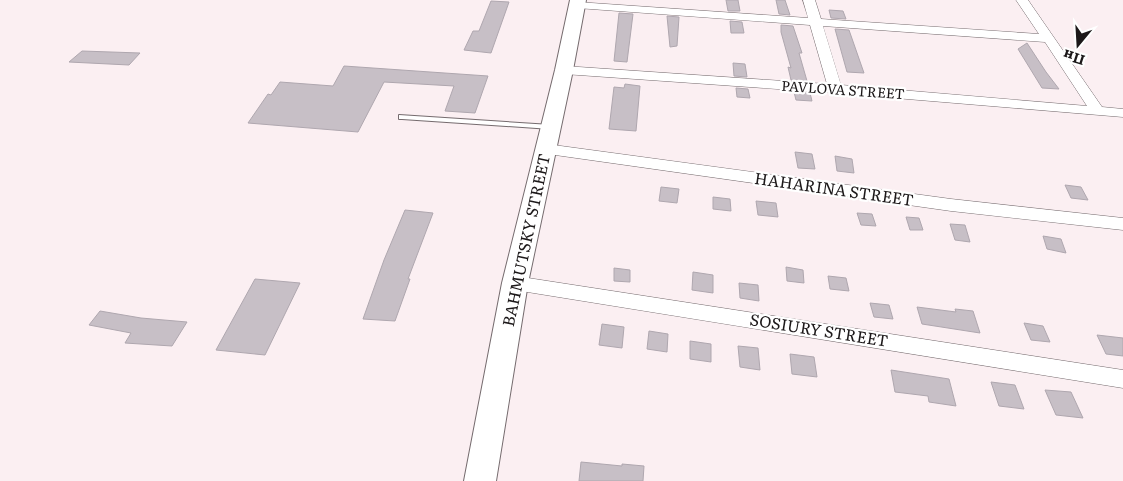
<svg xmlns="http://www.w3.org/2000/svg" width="1123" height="481" viewBox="0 0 1123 481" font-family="Literata,serif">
	<rect width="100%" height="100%" fill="#fbeff2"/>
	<path fill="#c7bfc6" stroke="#afa7af" d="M726,0H738L740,11H728Z
		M776,0H785L790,15L779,14Z
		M491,1L509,2L491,53L464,50L473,31H479Z
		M829,10L843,11L846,19L831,18Z
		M619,13L633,14L627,62L614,61Z
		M667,16L679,17L677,46L670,47Z
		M730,21L742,22L744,33H731Z
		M781,25L793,26L802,53H799L807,81L791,80L788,67L791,68L781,32Z
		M835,29L849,30L864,73L847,72Z
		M1027,43L1046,72L1059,89L1042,88L1018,49Z
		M82,51L140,53L129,65L69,62Z
		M733,63L745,64L747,77L734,76Z
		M344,66L459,74L488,76L475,113L445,111L454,86L384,82L358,132L248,123L268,94L271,95L280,82L333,86Z
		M625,84L640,86L636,131L609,129L614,87L624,88Z
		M736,88L748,89L750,98L737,97Z
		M794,92L810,93L812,101L796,100Z
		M795,152L812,154L815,169L798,168Z
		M835,156L852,159L854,173L837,171Z
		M1065,185L1081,187L1088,200L1071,198Z
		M661,187L679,189L677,203L659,201Z
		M713,197L730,199L731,211L713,209Z
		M756,201L776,203L778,217L758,215Z
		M405,210L433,213L408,279H410L395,321L363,319L384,260Z
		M857,213L872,214L876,226L861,225Z
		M906,217L919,218L923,230H910Z
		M950,224L965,225L970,242L955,240Z
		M1043,236L1061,239L1066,253L1047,249Z
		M786,267L803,270L804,283L787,281Z
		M614,268L630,270V282L614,281Z
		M693,272L713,275V293L692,290Z
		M828,276L846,278L849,291L830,289Z
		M255,279L300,283L265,355L216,350Z
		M739,283L758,285L759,301L740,298Z
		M870,303L889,305L893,319L874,317Z
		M917,307L956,312L955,309L973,311L980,333L922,324Z
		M100,311L141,318L187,322L172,346L125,343L131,333L89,325Z
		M1024,323L1043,326L1050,342L1031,340Z
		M602,324L624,327L622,348L599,345Z
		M649,331L668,334L667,352L647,349Z
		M1097,335L1123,338V356L1106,354Z
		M690,341L711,344V362L690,359Z
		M738,346L758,348L760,370L740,367Z
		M790,354L814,357L817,377L792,374Z
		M891,370L949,379L956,406L929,402L928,396L895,392Z
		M991,382L1015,385L1024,409L999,406Z
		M1045,390L1071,392L1083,418L1056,415Z
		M581,462L622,466V464L644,466L643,481H579Z"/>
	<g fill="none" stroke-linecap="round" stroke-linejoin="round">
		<g stroke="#756b6e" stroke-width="2">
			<path id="service" d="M399,115L551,125L555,127L551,129L402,119H399Z"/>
		</g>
		<g stroke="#756b6e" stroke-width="1">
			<path id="minor" d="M803,0H815L821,19L1039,34L1016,0H1028L1102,107L1123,109V117L835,93L564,74L557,70L564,66L827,84L810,25L577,8L571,5L577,2L808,18ZM823,26L1045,42L1087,106L841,85Z
				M546,144L951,199L1123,218V230L951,211L541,153L538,149L541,145Z
				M515,276L1123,370V388L515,290L508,288L506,283L508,278Z"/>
		</g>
		<g stroke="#756b6e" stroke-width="2">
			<path id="secondary" d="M570,0H586L573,70L528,283L496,481H464L502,283L555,70Z"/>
		</g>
		<use href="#service" fill="#fff" fill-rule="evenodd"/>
		<use href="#minor" fill="#fff" fill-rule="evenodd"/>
		<use href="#secondary" fill="#fff" fill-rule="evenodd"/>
	</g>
	<g text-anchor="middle" stroke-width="4.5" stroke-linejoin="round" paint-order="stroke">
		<g font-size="14" fill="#1c1819" stroke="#fff">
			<text transform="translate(843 90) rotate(4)" y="5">PAVLOVA STREET</text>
		</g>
		<g font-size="16" fill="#1c1819" stroke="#fff">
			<text transform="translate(834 189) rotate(8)" y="6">HAHARINA STREET</text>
			<text transform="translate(526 240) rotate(-78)" y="6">BAHMUTSKY STREET</text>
			<text transform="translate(819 330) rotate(9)" y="6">SOSIURY STREET</text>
		</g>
	</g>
	<g transform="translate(1078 45) rotate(198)" stroke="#ffffff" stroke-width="4" paint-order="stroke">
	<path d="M0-4L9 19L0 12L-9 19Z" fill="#1c1819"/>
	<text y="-8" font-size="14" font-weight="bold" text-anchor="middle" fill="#1c1819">Пн</text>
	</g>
</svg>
